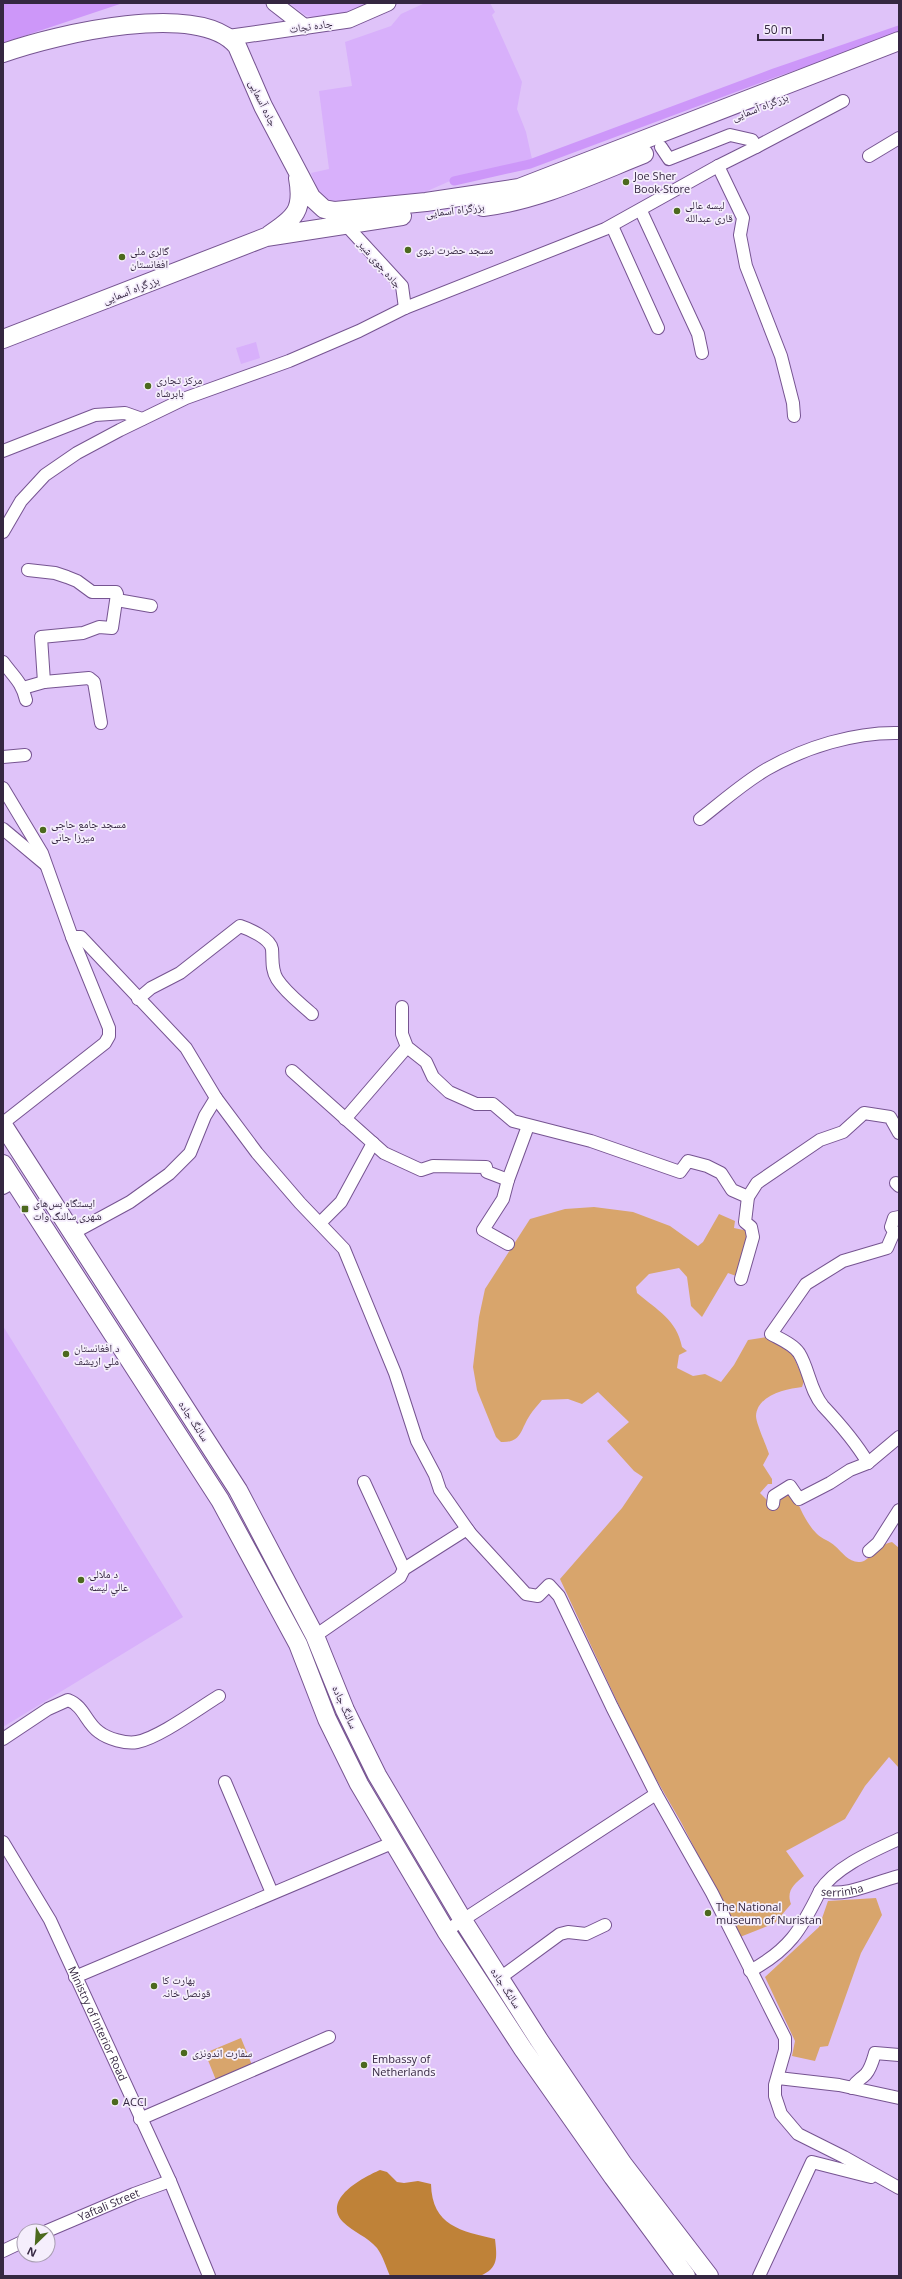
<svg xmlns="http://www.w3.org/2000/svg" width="902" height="2279" viewBox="0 0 902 2279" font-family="'Open Sans','Noto Naskh Arabic',sans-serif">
	<rect width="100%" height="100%" fill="#dfc3f9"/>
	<path fill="#d8b0fb" d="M289,3H372L349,13L320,19L305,15Z
		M425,3H490L495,12L492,15L522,82L517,109L526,132L532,159L459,177L407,200L329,204L321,197L311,173L329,169L319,91L352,86L345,42L391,26L401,14Z
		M256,342L260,358L241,364L236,348Z
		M3,1326L183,1617L3,1727Z"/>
	<path fill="#d8a56c" d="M594,1207L633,1212L670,1226L698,1246L703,1242L719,1214L735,1221L734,1228L748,1231V1242L736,1276L728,1273L702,1317L691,1306L687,1277L679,1268L649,1274L636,1287L637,1293C657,1310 677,1320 682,1347L687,1351L679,1355L677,1368L693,1376L705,1374L721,1382L734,1365L748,1340L767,1337L793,1355L804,1381L802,1387C786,1389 757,1395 756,1416C756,1423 766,1445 769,1454L763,1465L772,1479V1484H768L760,1493L770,1503L787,1490L793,1493C800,1507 805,1522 817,1534C822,1539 830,1541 835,1546C842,1552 849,1563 860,1562C869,1562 876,1545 892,1542L899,1548V1768L889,1757L865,1786L845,1819L786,1851L804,1876C794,1884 786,1891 791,1904L775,1923L740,1937L681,1822L641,1753L560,1579L622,1508L643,1477L634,1471L607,1441L629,1422L598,1392L582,1404L568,1399L542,1400C538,1405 533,1410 530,1415C520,1430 522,1443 501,1442L496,1437L477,1390L473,1367L479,1317L485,1289L530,1219L565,1209Z
		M876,1898L882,1915L861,1953L828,2046L820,2047L815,2061L792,2056L795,2041L765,1977L819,1927L828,1901Z
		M241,2038L252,2065L216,2080L205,2053Z"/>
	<path fill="#bf8238" d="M380,2170L387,2172L397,2182L404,2183L418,2181L431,2184C432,2226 461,2231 495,2239C497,2257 499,2268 480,2276H390C386,2267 383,2256 377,2248C368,2237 353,2232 343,2222C322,2199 362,2178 380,2170Z"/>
	<path fill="#cd97f9" d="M3,3H123L3,43Z"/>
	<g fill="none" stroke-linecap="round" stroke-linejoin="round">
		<path stroke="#cd97f9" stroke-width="9" d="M454,181L530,164L774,73L899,30"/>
		<g stroke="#765491" stroke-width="14">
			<g id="minor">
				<path d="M756,147L843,101"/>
				<path d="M869,156L899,138"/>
				<path d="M718,166L743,218L740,235L746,266L781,356L793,403L794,416"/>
				<path d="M641,211L698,334L702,353"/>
				<path d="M345,224L402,286L405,308"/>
				<path d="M612,226L658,328"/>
				<path d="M3,451L95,415L125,413L142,419"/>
				<path d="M3,532L21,501L45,475L77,453L120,430L186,398L289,361L359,331L405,308L605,229L718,166L756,147L752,140L730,135L669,159L661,147"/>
				<path d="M28,570L55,573L67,577L77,581L92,592H116L117,594L112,628L99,627L83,633L41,637L44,682"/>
				<path d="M117,600L151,606"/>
				<path d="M3,662C13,676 22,682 26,700"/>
				<path d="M23,688L44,682L89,678L94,682L101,723"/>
				<path d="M3,757L25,755"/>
				<path d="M3,788L42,853L72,937L109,1028V1036L105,1043L3,1123"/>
				<path d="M700,819C722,802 743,783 767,769C806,747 854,732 899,733"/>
				<path d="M3,829L45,864"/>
				<path d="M72,937H81L186,1048L216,1098L257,1153L300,1203L344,1249L395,1373L417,1441L435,1475L440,1490L470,1533L526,1594L538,1596L549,1585L559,1596L612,1707L656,1794L712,1893L785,2038V2050L775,2085V2096L781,2114L798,2134L844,2157L899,2188"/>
				<path d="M138,999L151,988L180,973L240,926C249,929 270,938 272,949C273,960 271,969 277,979C286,993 300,1003 312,1014"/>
				<path d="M402,1007V1034L407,1047L426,1062L433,1077L449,1092L476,1104H493L513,1121L591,1141L680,1172L688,1161L707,1166L721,1173L732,1190L748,1197"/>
				<path d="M292,1071L384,1153L421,1170L433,1166L486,1167L487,1172L508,1180"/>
				<path d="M345,1119L407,1047"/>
				<path d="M896,1183L899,1186"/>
				<path d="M3,1188L14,1182"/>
				<path d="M320,1223L341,1202L373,1143"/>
				<path d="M73,1233L130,1202L169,1174L190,1153L205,1116L216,1098"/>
				<path d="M508,1244L483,1230L503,1199L508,1180L528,1126"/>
				<path d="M741,1279L753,1237L751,1227L745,1222L748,1197L757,1183L820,1140L843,1132L864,1113L890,1117L899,1133"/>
				<path d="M868,1463C855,1441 839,1423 823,1406C810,1391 809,1369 799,1353C793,1344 780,1339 771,1334L806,1284L843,1261L887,1248L894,1232L891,1227L894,1218L899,1217"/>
				<path d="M364,1482L404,1569"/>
				<path d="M773,1504L774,1496L790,1486L799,1499L830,1483L850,1470L868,1463L899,1437"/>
				<path d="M869,1551L878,1543L899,1510"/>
				<path d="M315,1636L400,1577L404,1569L467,1529L470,1533"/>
				<path d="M3,1739L48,1709L68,1700C84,1706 86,1723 99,1732C108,1739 126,1744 137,1742C159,1738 199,1708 219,1696"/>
				<path d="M225,1782L272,1893"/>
				<path id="s1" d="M3,1842L50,1920L170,2181L209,2276"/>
				<path d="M820,1891C835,1867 873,1851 899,1839"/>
				<path d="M446,1931L656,1794"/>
				<path id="s2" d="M750,1971C789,1950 801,1930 820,1891C850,1897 871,1883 899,1876"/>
				<path d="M75,1977L392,1843"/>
				<path d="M500,1978L560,1934L568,1932L586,1934L605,1925"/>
				<path d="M778,2078L839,2085L899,2098"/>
				<path d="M852,2088C857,2080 860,2080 866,2074C871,2068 873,2060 875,2053L899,2055"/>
				<path d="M140,2119L329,2037"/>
				<path id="s3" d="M47,2231L134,2194L170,2181"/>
				<path d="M3,2251L24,2241"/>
				<path d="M759,2276L812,2162L871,2177"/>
			</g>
		</g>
		<g stroke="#765491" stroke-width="17">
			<path id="major" d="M274,3L305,27
				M232,37L349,20L388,3"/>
		</g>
		<g stroke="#765491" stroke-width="20">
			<path id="highway" d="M3,53C57,34 200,0 237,46L263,106L311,197L324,209L335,211L426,202L519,188L899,41
				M483,207C539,200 591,175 644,154
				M269,235C295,218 304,210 298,178
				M3,339L266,237L402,216
				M3,1125L238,1490L315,1636L345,1710L377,1775L464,1922L539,2040L623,2164L709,2276
				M3,1164L220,1500L298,1644L327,1719L359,1784L446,1931L523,2049L613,2177L686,2276"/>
		</g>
		<use href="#minor" stroke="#fff" stroke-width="12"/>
		<use href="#major" stroke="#fff" stroke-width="15"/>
		<use href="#highway" stroke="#fff" stroke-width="18"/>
	</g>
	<g fill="#4c691e" stroke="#f5eefc" stroke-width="1.5">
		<circle cx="626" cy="182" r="4"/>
		<circle cx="677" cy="211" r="4"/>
		<circle cx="408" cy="250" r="4"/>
		<circle cx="122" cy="257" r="4"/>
		<circle cx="148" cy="386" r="4"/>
		<circle cx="43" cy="830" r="4"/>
		<rect x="21" y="1205" width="8" height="8" rx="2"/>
		<circle cx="66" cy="1354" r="4"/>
		<circle cx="81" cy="1580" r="4"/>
		<circle cx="708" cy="1913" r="4"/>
		<circle cx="154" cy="1986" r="4"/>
		<circle cx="184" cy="2053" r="4"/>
		<circle cx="364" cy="2065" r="4"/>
		<circle cx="115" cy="2102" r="4"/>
	</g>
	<g text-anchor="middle" stroke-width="3.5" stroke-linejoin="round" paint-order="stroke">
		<g font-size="11" fill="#352741" stroke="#f5eefc">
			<text transform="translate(311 26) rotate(-8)" y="4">جاده نجات</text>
			<text transform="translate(263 103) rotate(64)" y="4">جاده آسمایی</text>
			<text transform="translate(760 107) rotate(-21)" y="4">بزرگراه آسمایی</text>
			<text transform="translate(455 210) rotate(-7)" y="4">بزرگراه آسمایی</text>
			<text transform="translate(380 264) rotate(49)" y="4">جاده جوی شیر</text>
			<text transform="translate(131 290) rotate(-21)" y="4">بزرگراه آسمایی</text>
			<text transform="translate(194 1421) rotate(57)" y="4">سالنگ جاده</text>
			<text transform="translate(345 1707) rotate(66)" y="4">سالنگ جاده</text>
			<text dy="4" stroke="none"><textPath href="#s2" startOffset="131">serrinha</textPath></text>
			<text transform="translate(506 1988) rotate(57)" y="4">سالنگ جاده</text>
			<text dy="4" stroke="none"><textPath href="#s1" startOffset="205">Ministry of Interior Road</textPath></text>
			<text dy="4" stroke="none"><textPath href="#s3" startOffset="67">Yaftali Street</textPath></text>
		</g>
		<g font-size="11" fill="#352741" stroke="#f5eefc" text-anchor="start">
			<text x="634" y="180">Joe Sher<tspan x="634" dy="13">Book Store</tspan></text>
			<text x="685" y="209">لیسه عالی<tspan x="685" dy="13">قاری عبدالله</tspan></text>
			<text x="416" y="254">مسجد حضرت نبوی</text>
			<text x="130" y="255">گالری ملی<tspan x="130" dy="13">افغانستان</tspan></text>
			<text x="156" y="384">مرکز تجاری<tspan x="156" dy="13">بابرشاه</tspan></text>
			<text x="51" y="828">مسجد جامع حاجی<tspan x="51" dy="13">میرزا جانی</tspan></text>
			<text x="33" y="1207">ایستگاه بس‌های<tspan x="33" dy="13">شهری سالنگ وات</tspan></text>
			<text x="74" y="1352">د افغانستان<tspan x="74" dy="13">ملي اریشف</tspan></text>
			<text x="89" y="1578">د ملالۍ<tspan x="89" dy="13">عالي لیسه</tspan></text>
			<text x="716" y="1911">The National<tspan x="716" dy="13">museum of Nuristan</tspan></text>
			<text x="162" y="1984">بھارت کا<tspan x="162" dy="13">قونصل خانہ</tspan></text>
			<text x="192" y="2057">سفارت اندونزی</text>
			<text x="372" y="2063">Embassy of<tspan x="372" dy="13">Netherlands</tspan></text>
			<text x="123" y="2106">ACCI</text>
		</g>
	</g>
	<rect width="902" height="2279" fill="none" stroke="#352741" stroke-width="8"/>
	<g transform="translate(36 2243) rotate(205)"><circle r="19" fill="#f5eefc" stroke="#a89eb1"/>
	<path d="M0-3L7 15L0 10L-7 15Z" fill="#4c691e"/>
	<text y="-6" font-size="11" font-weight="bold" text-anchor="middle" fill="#352741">N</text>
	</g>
	<path d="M758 34v6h65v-6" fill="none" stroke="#352741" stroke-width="2"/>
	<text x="764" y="34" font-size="12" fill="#352741" stroke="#f5eefc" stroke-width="3" paint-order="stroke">50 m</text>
</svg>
